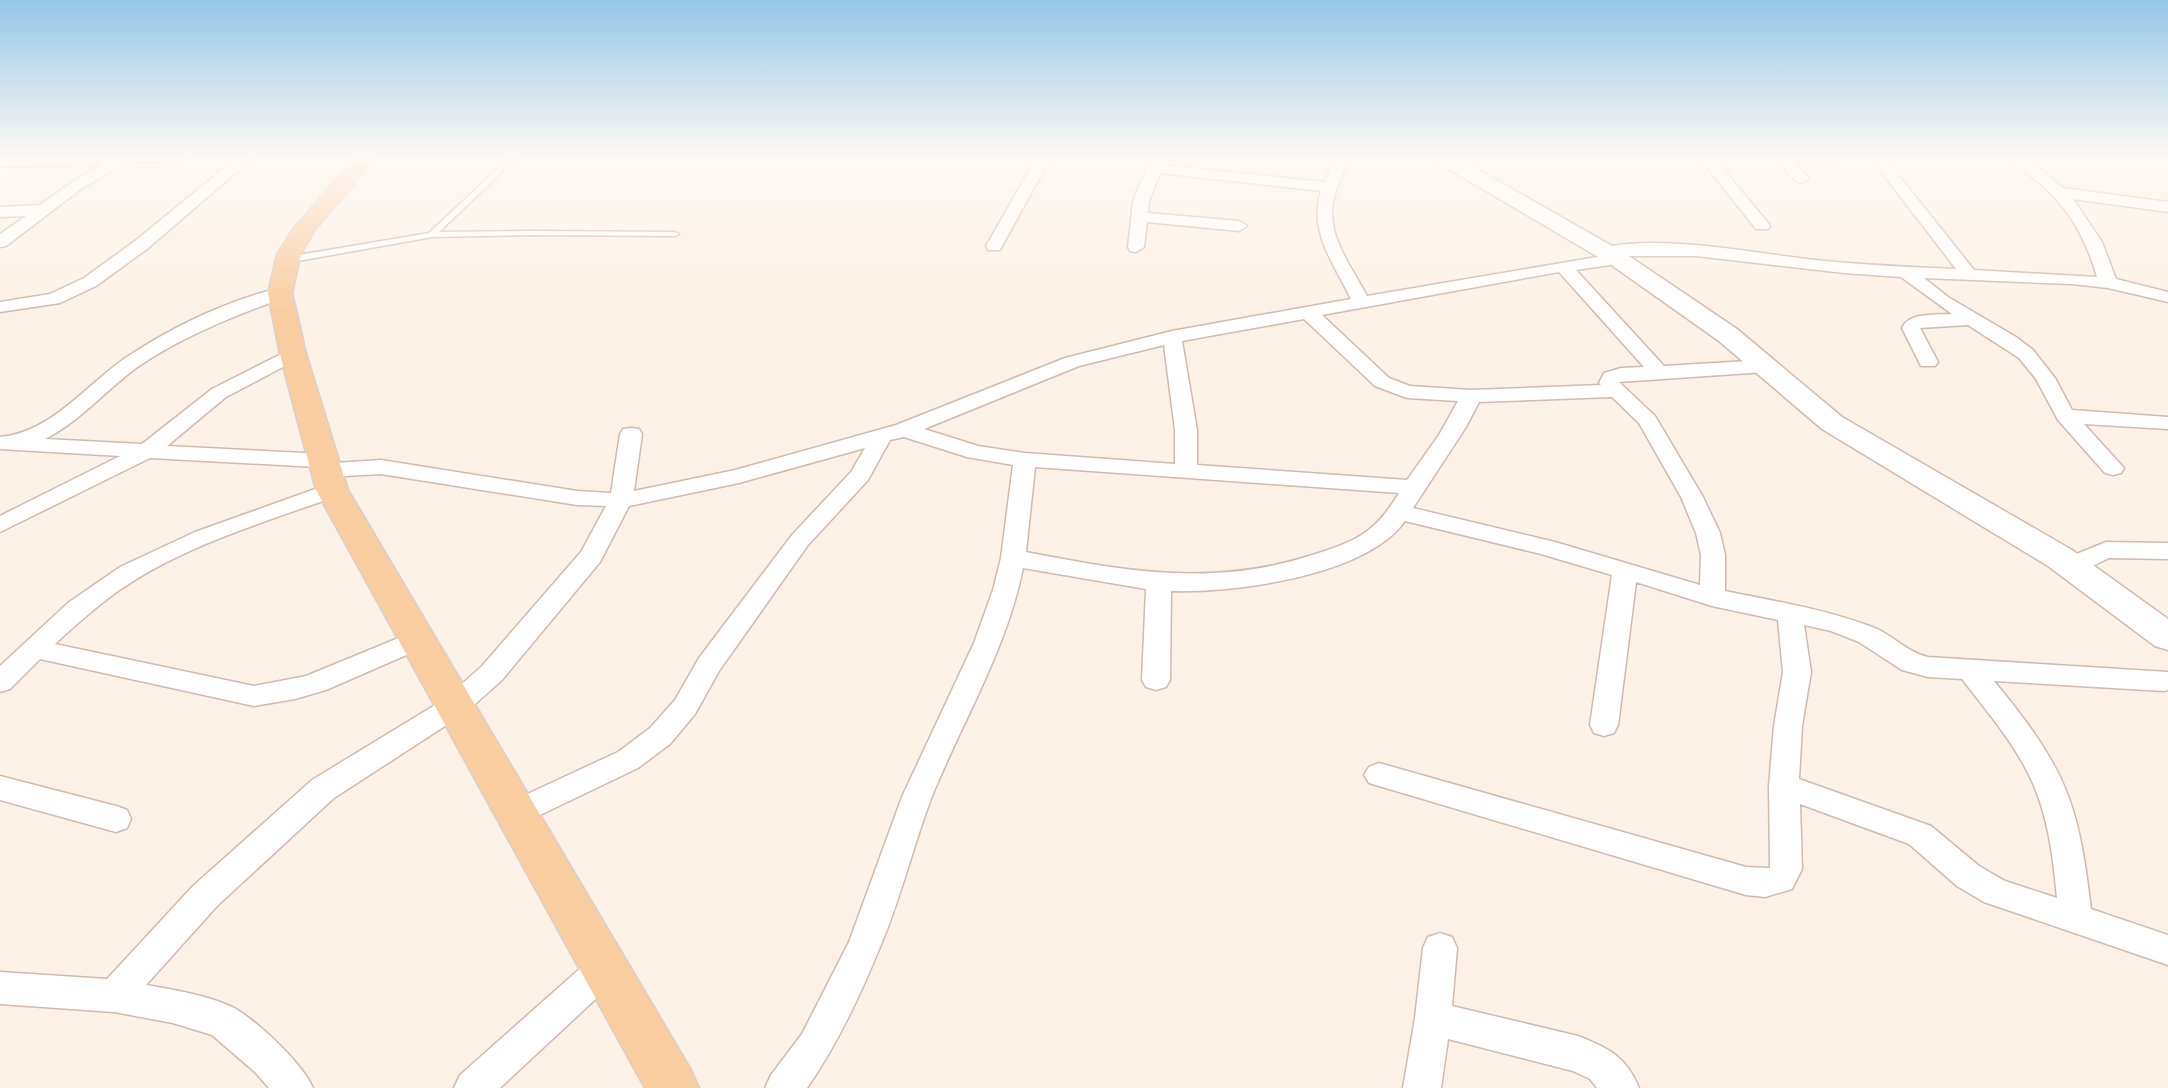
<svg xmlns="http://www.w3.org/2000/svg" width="2168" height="1088" viewBox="0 0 2168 1088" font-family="Signika,sans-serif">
	<rect width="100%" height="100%" fill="#fcf1e6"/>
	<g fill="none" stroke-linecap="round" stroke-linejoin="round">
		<g stroke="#d0b9af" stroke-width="3">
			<path id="lane" d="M510,157H518L439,232L532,231L675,232L679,234L675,236L532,235L432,237L287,263L283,260L287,257L429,233Z"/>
		</g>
		<g stroke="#d0b9af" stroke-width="3">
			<path id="street" d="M58,157H187L180,161L125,163L81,189L6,246L0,247V234L26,216L0,217V207L40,205L71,183L103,164L0,167V159Z
				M238,157H254L147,249L96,286L60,303L0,312V302L50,294L84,278L135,241Z
				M1037,157H1051L1002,246L1000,250H988L986,246Z
				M1152,157H1166L1163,165L1325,182L1335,157H1347L1348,159C1342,177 1332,194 1332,213C1332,243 1354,271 1367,296L1603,256L1600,252L1602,248C1662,234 1753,253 1815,260C1862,265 1909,267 1956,269L1870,157H1884L1974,270L2097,277C2087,242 2072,213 2045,188C2035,178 2017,169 2010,157H2026L2063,188L2168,202V212L2073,199L2102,242L2116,279L2168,292V302L2108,288L2072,284L1924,278L1948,297L2016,337L2033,350L2055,378L2072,410L2168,417V429L2084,424L2124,468L2121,473L2113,475L2105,473L2058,420L2036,379L2019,358L1968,325L1920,328L1938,362L1935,366H1921L1902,328C1909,312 1936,315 1952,314L1901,277L1844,273L1696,256H1624L1627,259L1624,263L1576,270L1664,366L1765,360L1772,362L1775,366L1772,370L1765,372L1619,382L1655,416L1703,497L1720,533L1725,555V591C1774,601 1825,609 1872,627C1892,634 1906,652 1928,657L2168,672V690L2164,691L1994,681C2021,714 2048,748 2065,788C2081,826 2086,869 2091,909L2168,935V965L1984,902L1957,886L1909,844L1800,804L1802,869L1792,889L1765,897L1746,895L1369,783L1364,775L1369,767L1379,763L1746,867L1770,868L1769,786L1774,726L1783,672L1778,620L1712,606L1636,582L1618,725L1614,733L1604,736L1594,733L1590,725L1612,575L1541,554L1405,521C1366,576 1235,593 1171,591L1170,680L1166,687L1156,690L1146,687L1142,680L1146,589L1023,568C1007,648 963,721 932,796C913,846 901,898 880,947C860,996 837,1045 807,1088H765L771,1075L802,1034L849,942L902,797L974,643L993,590L1001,558L1013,465L967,457L904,437L890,440L868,480L808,545L719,671L695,714L670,744L638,768L517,826L506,822L502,813L506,804L618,752L650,728L675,700L699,658L792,535L851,472L865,448L739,483L629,506L600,562L502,680L465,713L334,798L217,906L146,985C171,989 215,997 236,1009C260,1024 302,1063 313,1088H269L255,1072L212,1035L173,1023L114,1012L0,1004V972L107,979L193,886L312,780L445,699L482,666L581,552L606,506L577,505L381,474L327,477L319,475L316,470L318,467L150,458L0,532V516L120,456L0,449V437C52,433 88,382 130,355C174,326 228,300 280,288L286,289L289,293L286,297C234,316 182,336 136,368C105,391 79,422 45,439L142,444L212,389L293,348L300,350L303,354L300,358L226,397L167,446L324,454L332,456L335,461L334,463L381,460L577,491L611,493L620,434L623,429L631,428L639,429L642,434L634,491L735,470L896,425L1065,358L1172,331L1351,299C1334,264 1308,231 1321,191L1160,173L1149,201L1148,213L1239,221L1247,226L1239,231L1147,222L1144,247L1136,252L1130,251L1128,247L1133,201ZM1559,272L1644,367L1621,368L1604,373L1599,383L1601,385L1471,390L1410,386L1389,378L1322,315ZM1304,319L1375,386L1407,398L1458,401L1439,435L1407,480L1197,465V430L1182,341ZM1164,345L1175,430V464L1025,453L978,446L924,429L1079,366ZM1612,397L1639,423L1681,497L1696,533L1701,555L1700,585L1555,542L1413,508L1466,427L1479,402ZM1035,467L1399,493C1374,535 1354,542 1309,556C1211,587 1124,571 1026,552ZM1804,625L1831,631L1859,642L1902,670L1928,677L1962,679C1985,709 2011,739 2028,773C2048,812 2053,856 2057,898L2005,881L1979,866L1931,826L1799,779L1802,726L1811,672Z
				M1699,157H1713L1768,223L1770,226L1768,229H1756Z
				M1774,157H1840L1833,161H1793L1809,178L1801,183L1796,181Z
				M332,483L340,485L343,490L340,495C265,522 184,545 118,591C96,607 75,625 55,644L254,686L306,676L418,630L427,632L431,639L427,646L326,690L295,699L254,706L40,659L10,689L0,692V666L68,603L120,567L195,532Z
				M2106,542L2168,543V559L2109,558L2080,572L2071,574L2062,572L2059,566L2062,560Z
				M0,776L116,806L127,810L131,819L127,828L116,832L0,800Z
				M1440,933L1452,937L1457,948L1452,1006L1578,1036C1608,1048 1626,1056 1639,1088H1597L1590,1079L1573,1071L1448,1039L1441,1088H1403L1415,1018L1423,948L1428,937Z
				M605,952L617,957L622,968L617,979L500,1088H454L460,1075L593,957Z"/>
		</g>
		<g stroke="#d2b9ad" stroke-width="3">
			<path id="secondary" d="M1432,157H1456L1626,254L1737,329L1842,417L2072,550L2168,619V650L2155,646L2048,566L1822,429L1719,341L1610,264L1435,161Z"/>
		</g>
		<g stroke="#d8cfcd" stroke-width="3">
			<path id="primary" d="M356,157H377L314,231L301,254L292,293L306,354L348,490L691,1070L699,1088H645L316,490L280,354L268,293L277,254L294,228Z"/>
		</g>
		<use href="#lane" fill="#fff" fill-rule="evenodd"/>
		<use href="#street" fill="#fff" fill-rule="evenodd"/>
		<use href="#secondary" fill="#fff" fill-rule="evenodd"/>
		<use href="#primary" fill="#f9cda0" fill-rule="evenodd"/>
	</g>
	<linearGradient id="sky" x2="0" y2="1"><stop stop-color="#96c7e7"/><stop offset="0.51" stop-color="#fef9f4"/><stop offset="1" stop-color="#fef9f4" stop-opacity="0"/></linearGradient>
	<rect width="2168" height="309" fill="url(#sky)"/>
</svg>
